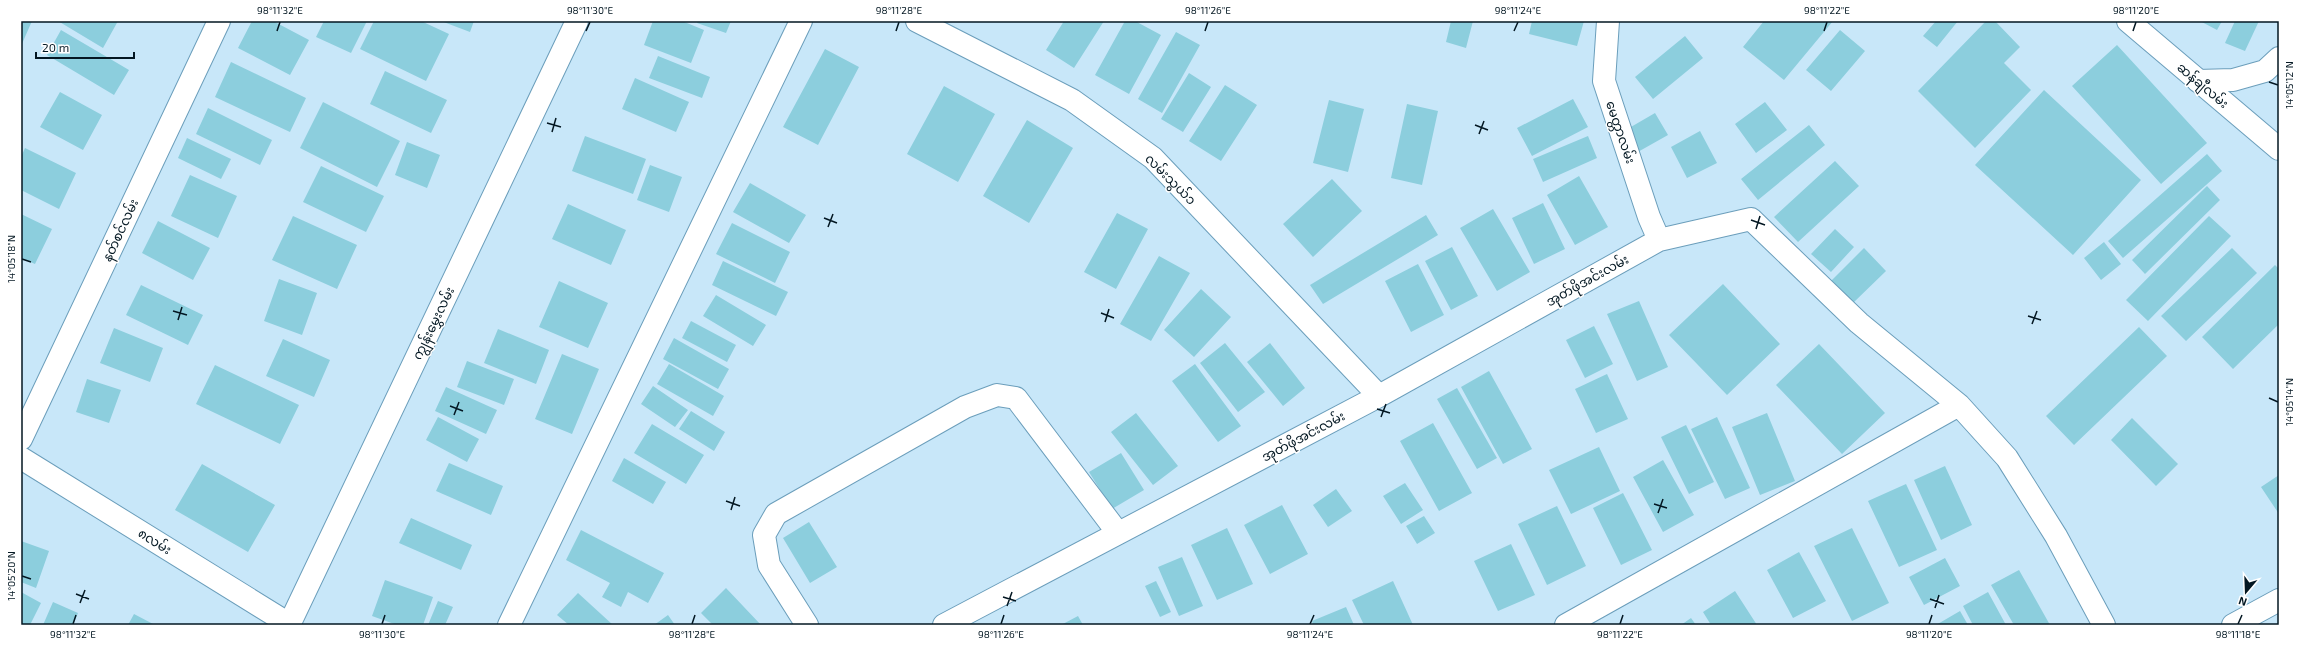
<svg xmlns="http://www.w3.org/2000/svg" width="2300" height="646" viewBox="0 0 2300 646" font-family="'Exo 2','Noto Sans Myanmar',sans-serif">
	<rect width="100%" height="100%" fill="#c8e7f9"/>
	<path fill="#8ccedd" d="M21,21H32L21,46Z
		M58,21H118L103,48Z
		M252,21H273L309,40L290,75L238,48Z
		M324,21H367L351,53L316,37Z
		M374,21H421L449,34L426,81L360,49Z
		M441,21H474L470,32Z
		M653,21H682L704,30L691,63L644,45Z
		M698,21H731L726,33L697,23Z
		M1064,21H1104L1074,68L1046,50Z
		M1125,21H1135L1161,35L1129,94L1095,75Z
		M1451,21H1473L1466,48L1446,42Z
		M1532,21H1584L1577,46L1529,34Z
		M1764,21H1833L1784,80L1743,47Z
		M1936,21H1958L1937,47L1923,36Z
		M1986,21H1995L2020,47L2004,63L2031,90L1975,148L1918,91Z
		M2200,21H2222L2217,30Z
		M2235,21H2259L2245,51L2225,43Z
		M61,30L129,70L114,95L47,55Z
		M1840,30L1865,51L1831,91L1806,70Z
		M1176,32L1200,45L1162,113L1138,99Z
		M1685,36L1703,58L1653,99L1635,77Z
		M2117,45L2207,143L2161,184L2072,86Z
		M825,49L859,67L818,145L783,127Z
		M658,56L710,77L702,98L649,78Z
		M231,62L306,98L290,132L215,97Z
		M385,71L447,100L431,133L370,104Z
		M1189,73L1211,87L1183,132L1161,119Z
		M635,78L689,102L676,132L622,109Z
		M1225,85L1257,105L1221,161L1189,141Z
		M944,86L995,114L958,182L907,154Z
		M2044,90L2141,180L2073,255L1975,165Z
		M60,92L102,115L83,150L40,127Z
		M1573,99L1588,127L1532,156L1517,128Z
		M1329,100L1364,109L1348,172L1313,163Z
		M323,102L400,141L377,187L300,148Z
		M1765,102L1787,130L1756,153L1735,124Z
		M1407,104L1438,111L1422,185L1391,178Z
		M208,108L272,140L260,165L196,134Z
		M1655,113L1668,135L1636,153L1624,131Z
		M1027,120L1073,148L1029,223L983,196Z
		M1809,125L1825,145L1758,200L1741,179Z
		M1700,131L1717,163L1687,178L1671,147Z
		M585,136L646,159L633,194L572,171Z
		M1588,136L1597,158L1543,182L1533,159Z
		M187,138L231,159L221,179L178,158Z
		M407,142L440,155L427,188L395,175Z
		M25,148L76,173L59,209L21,190V157Z
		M2207,154L2222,171L2123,258L2108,241Z
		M1835,161L1859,186L1798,242L1774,217Z
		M650,165L682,177L669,212L637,200Z
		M321,166L384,196L366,232L303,202Z
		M190,175L237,196L218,238L171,216Z
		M1579,176L1608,227L1575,245L1547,195Z
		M1332,179L1362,211L1313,257L1283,224Z
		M750,183L806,215L789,243L733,212Z
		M2207,186L2220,200L2145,274L2132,260Z
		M1543,203L1565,249L1534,264L1512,218Z
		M568,204L626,230L611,265L552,239Z
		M1493,209L1530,272L1497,291L1460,228Z
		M1117,213L1148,229L1116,289L1084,272Z
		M21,214L52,229L35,264L21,258Z
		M1426,215L1438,235L1323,304L1310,285Z
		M293,216L357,245L337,289L272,260Z
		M2209,216L2231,236L2148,321L2126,300Z
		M158,221L210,248L193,280L142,253Z
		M732,223L790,252L775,283L716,254Z
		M1835,229L1854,247L1831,272L1811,254Z
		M2104,242L2121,264L2101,280L2084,258Z
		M1452,247L1478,296L1451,310L1425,261Z
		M1864,248L1886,271L1852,304L1830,282Z
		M2232,248L2257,273L2186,341L2161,316Z
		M1159,256L1190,273L1151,341L1120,324Z
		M723,261L788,292L776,316L712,285Z
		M1418,264L1444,315L1411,332L1385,281Z
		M2275,265L2279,269V324L2233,369L2202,337Z
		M279,279L317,293L302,335L264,321Z
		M559,281L608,303L588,348L539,327Z
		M1723,284L1780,344L1727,395L1669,335Z
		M141,285L203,315L188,345L126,315Z
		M1201,289L1231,317L1194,357L1164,330Z
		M716,295L766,325L753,346L703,316Z
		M1639,301L1668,367L1637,381L1607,314Z
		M691,321L736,345L727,362L682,338Z
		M1594,326L1613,364L1585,378L1566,340Z
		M2139,327L2167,356L2074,445L2046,416Z
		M114,328L163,348L150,382L100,363Z
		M498,329L549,350L536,384L484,363Z
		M674,338L729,369L718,389L663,359Z
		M283,339L330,360L314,397L266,376Z
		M1225,343L1265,392L1238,412L1200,363Z
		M1270,343L1305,388L1283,406L1247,362Z
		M1819,344L1885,413L1842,454L1776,385Z
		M562,354L599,369L572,434L535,419Z
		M467,361L514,379L504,405L457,387Z
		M669,364L724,396L713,416L657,384Z
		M1195,364L1241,426L1218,442L1172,381Z
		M215,365L299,405L280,444L196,404Z
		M1489,371L1532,449L1503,464L1461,387Z
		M1607,374L1628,419L1596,433L1575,389Z
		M87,379L121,390L109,423L76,412Z
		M653,386L688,410L675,427L641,404Z
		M446,387L497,410L486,434L435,411Z
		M1457,388L1497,458L1477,469L1437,399Z
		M691,411L725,432L714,451L679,429Z
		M1136,413L1178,466L1153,485L1111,432Z
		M1767,413L1795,481L1760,495L1732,427Z
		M438,417L479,439L467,462L426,440Z
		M1717,417L1750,488L1725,499L1691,429Z
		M2132,418L2178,464L2156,486L2111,440Z
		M1433,423L1472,493L1439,511L1400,441Z
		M652,424L704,455L686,484L634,453Z
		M1686,425L1714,482L1689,494L1661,437Z
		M1599,447L1620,491L1571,514L1549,470Z
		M1121,453L1144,490L1112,509L1089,472Z
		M624,458L666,482L653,504L612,481Z
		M1663,460L1694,515L1663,532L1633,477Z
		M449,463L503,486L491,515L436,491Z
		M202,464L275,505L248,552L175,510Z
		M1945,466L1972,525L1941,540L1914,480Z
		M2279,475V514L2261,487Z
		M1405,483L1423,510L1401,524L1383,496Z
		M1906,484L1937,550L1899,567L1868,501Z
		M1336,489L1352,511L1328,527L1313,505Z
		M1623,493L1652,550L1621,565L1593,508Z
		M1282,505L1308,554L1270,574L1244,525Z
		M1557,506L1586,566L1547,585L1518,524Z
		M1424,516L1435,533L1417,544L1406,526Z
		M411,518L472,545L461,570L399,543Z
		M809,522L837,567L810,583L783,538Z
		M1227,528L1253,584L1217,600L1191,545Z
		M1852,528L1889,603L1852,621L1814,546Z
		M581,530L664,573L648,603L628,592L621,607L602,597L610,583L566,560Z
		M21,541L49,551L36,588L21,582Z
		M1511,544L1535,595L1498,611L1474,561Z
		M1799,552L1826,601L1793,618L1767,570Z
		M1182,557L1203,606L1179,616L1158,567Z
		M1945,558L1960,586L1924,605L1909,577Z
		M2019,570L2050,625H2014L1991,585Z
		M385,580L433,597L423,625H397L372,616Z
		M1156,581L1171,612L1160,617L1145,586Z
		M1393,581L1413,625H1364L1352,600Z
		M726,588L761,625H713L701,613Z
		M1735,591L1757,625H1711L1703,612Z
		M21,592L41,603L30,625H21Z
		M1988,592L2006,625H1973L1963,606Z
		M578,593L613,625H569L557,615Z
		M438,601L453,607L445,625H428Z
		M53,602L78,613L73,625H43Z
		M1346,607L1354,625H1313L1312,621Z
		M1960,611L1968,625H1936Z
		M134,614L155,625H128Z
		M668,615L675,625H654Z
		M1078,616L1083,625H1061Z
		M1691,618L1696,625H1681Z"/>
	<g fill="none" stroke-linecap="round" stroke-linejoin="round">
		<g stroke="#6b9ebb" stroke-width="24">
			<path id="minor" d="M917,21L1072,100L1153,158L1379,396
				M1608,21L1604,81L1649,217L1659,240
				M2128,21L2279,149
				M21,439L219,21
				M21,458L289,624
				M289,625L577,21
				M509,625L801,21
				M807,625L769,565L764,535L776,514L965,407L997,395L1016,398L1118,533
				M944,625L1379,396L1659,240L1751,219L1859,323L1959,405L2007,458L2056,536L2104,625
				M1566,625L1959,405
				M2233,625L2279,600"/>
		</g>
		<g stroke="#6b9ebb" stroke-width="24">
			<path id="major" d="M2198,81L2233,80L2265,71L2279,58"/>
		</g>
		<use href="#minor" stroke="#fff" stroke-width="22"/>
		<use href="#major" stroke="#fff" stroke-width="22"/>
	</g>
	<path fill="none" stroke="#031722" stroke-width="1.5" d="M277,31L280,22M586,31L590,22M896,31L899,22M1205,31L1208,22M1514,31L1518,22M1824,31L1827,22M2133,31L2136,22M2269,82L2278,85M547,123L561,127M1475,125L1488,130M552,132L556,118M1479,134L1484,121M824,218L837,223M1751,220L1765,225M828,227L833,214M1756,229L1760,216M22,259L31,262M173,311L187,315M1101,313L1114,318M2028,316L2041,320M178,320L182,307M1105,322L1109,309M2032,324L2037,311M2269,398L2278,402M450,406L463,411M1377,409L1390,413M454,415L459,402M1381,417L1386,404M726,501L740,506M1654,504L1667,508M731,510L735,497M1658,513L1663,499M22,576L31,579M76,594L89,599M1003,597L1016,601M1930,599L1944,604M80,603L85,590M1007,606L1012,592M1935,608L1939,595M73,624L76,615M382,624L385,615M692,624L695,615M1001,624L1004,615M1310,624L1314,615M1620,624L1623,615M1929,624L1932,615M2238,624L2242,615"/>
	<g text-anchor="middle" stroke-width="3" stroke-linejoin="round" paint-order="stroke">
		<g font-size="13" fill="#031722" stroke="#fff">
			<text transform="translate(2203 85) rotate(40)" y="5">ဆန်ချီလမ်း</text>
			<text transform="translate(1621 132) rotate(71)" y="5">မေတ္တာလမ်း</text>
			<text transform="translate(1171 179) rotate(45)" y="5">လမ်းသွယ်၁</text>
			<text transform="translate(120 230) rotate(-65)" y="5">နတ်စင်လမ်း</text>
			<text transform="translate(1587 280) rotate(-29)" y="5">အုတ်ဖိုအင်းလမ်း</text>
			<text transform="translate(433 323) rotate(-64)" y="5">ကျွန်းမွှေးလမ်း</text>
			<text transform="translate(1303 436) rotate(-28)" y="5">အုတ်ဖိုအင်းလမ်း</text>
			<text transform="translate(155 541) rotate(32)" y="5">၈လမ်း</text>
		</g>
	</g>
	<rect width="2300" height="646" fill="none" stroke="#ffffff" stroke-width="44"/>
	<g transform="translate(2246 592) rotate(199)" stroke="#ffffff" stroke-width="3" paint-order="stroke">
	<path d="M0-3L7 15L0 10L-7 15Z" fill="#031722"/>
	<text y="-6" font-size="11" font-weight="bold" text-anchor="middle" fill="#031722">N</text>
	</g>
	<path d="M36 52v6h98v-6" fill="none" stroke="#031722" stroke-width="2"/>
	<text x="42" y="52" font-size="12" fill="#031722" stroke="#ffffff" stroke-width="3" paint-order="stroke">20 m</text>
	<rect x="22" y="22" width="2256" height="602" fill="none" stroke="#031722" stroke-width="1.5"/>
	<g font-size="10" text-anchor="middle" fill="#031722">
		<text x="280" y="14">98°11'32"E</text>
		<text x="590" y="14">98°11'30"E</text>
		<text x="899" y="14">98°11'28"E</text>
		<text x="1208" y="14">98°11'26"E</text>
		<text x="1518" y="14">98°11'24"E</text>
		<text x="1827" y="14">98°11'22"E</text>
		<text x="2136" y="14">98°11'20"E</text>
		<text transform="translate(2289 85) rotate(-90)" y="4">14°05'12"N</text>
		<text transform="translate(11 259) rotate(-90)" y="4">14°05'18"N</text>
		<text transform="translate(2289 402) rotate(-90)" y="4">14°05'14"N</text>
		<text transform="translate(11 576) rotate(-90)" y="4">14°05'20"N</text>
		<text x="73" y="638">98°11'32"E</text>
		<text x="382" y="638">98°11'30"E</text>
		<text x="692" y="638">98°11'28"E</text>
		<text x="1001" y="638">98°11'26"E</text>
		<text x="1310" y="638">98°11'24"E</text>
		<text x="1620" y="638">98°11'22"E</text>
		<text x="1929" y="638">98°11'20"E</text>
		<text x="2238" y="638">98°11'18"E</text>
	</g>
</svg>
